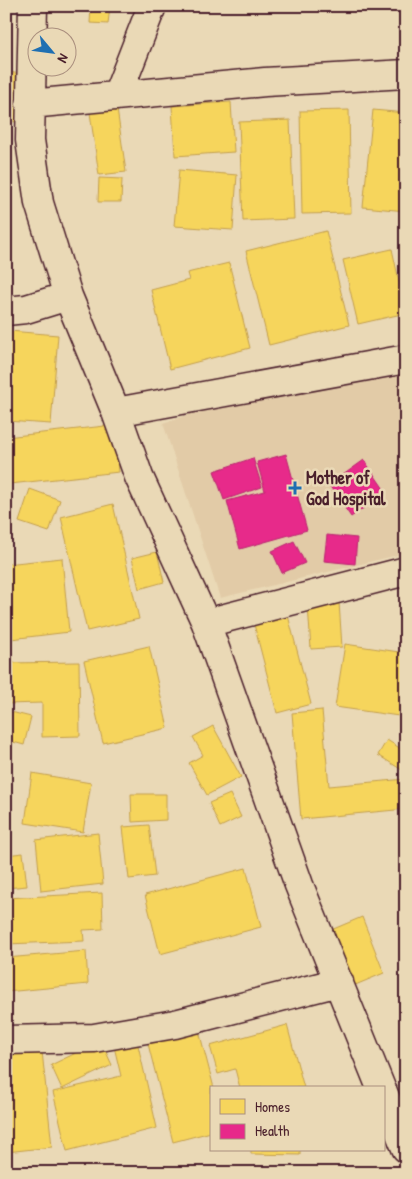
<svg xmlns="http://www.w3.org/2000/svg" width="412" height="1179" viewBox="0 0 412 1179" font-family="'Patrick Hand',sans-serif">
	<rect width="100%" height="100%" fill="#ead9b6"/>
	<filter id="ink" filterUnits="userSpaceOnUse"><feTurbulence type="fractalNoise" baseFrequency=".02" numOctaves="2"/><feDisplacementMap in="SourceGraphic" scale="10" xChannelSelector="R" yChannelSelector="G"/><feConvolveMatrix kernelMatrix="1 2 1 2 8 2 1 2 1" color-interpolation-filters="sRGB"/></filter>
	<g filter="url(#ink)">
		<path fill="#e2cba7" d="M406,364V553L220,598L163,423L212,407Z"/>
		<path fill="#f6d55c" stroke="#c29e4d" d="M91,6H110L108,24L90,23Z
			M6,72L24,74L17,122L6,121Z
			M115,95L126,172L99,175L88,99Z
			M231,102L234,152L175,156L172,106Z
			M349,110L351,213L302,214L300,111Z
			M373,110L406,113V211L363,207Z
			M290,120L294,219L243,221L239,122Z
			M179,170L237,175L233,230L174,226Z
			M99,178L122,179L121,202H98Z
			M326,231L349,325L269,345L246,251Z
			M392,249L406,313L358,324L343,260Z
			M229,263L250,348L170,369L151,290L189,280L187,273Z
			M9,331L58,335L51,424L6,421Z
			M114,425L119,472L10,484L6,437Z
			M30,489L60,500L49,532L19,522Z
			M113,504L139,619L87,631L61,517Z
			M157,552L164,582L139,589L132,558Z
			M62,558L69,632L11,639L6,595V564Z
			M284,600L311,704L277,713L250,609Z
			M339,602L342,647L311,649L308,605Z
			M345,644L406,653V717L335,707Z
			M149,646L168,728L103,743L84,661Z
			M79,662L80,736L42,737V703L6,704V663Z
			M322,710L329,786L406,779V809L301,819L292,713Z
			M7,711L31,717L24,745L6,740Z
			M213,726L241,777L207,795L189,763L203,755L193,737Z
			M387,740L406,752V763L402,770L378,755Z
			M32,773L91,783L83,832L25,823Z
			M131,794H166V820L132,822Z
			M230,794L241,817L220,827L209,803Z
			M149,825L155,876L129,879L123,827Z
			M98,833L103,884L41,891L36,840Z
			M23,853L27,886L6,888V855Z
			M246,868L261,927L160,954L145,895Z
			M102,893L103,929L83,930L84,941L6,944V898Z
			M362,917L384,973L353,986L331,930Z
			M86,951L88,984L6,992V958Z
			M287,1025L304,1088H240L235,1069L218,1074L210,1046Z
			M199,1031L214,1088H211V1132L173,1142L148,1044Z
			M135,1032L157,1128L67,1151L53,1092L121,1076L112,1038Z
			M101,1041L112,1065L62,1089L51,1065Z
			M42,1051L52,1147L6,1152V1055Z
			M251,1150H300V1155L251,1154Z"/>
		<path fill="#e7298a" stroke="#b8266e" d="M286,454L307,530L240,549L227,501L265,491L257,462Z
			M253,458L262,487L224,500L214,471Z
			M364,460L386,492L351,517L329,485Z
			M327,535L357,538L355,564L324,561Z
			M294,541L305,563L282,573L272,551Z"/>
		<g fill="none" stroke-linecap="round" stroke-linejoin="round">
			<g stroke="#4a1f2b" stroke-width="31">
				<path id="minor" d="M33,6L30,140L39,203L68,296L116,412L139,477L206,623L299,885L381,1088
					M117,96L152,6
					M30,104L265,82L406,74
					M6,311L26,309L68,296
					M116,412L406,359
					M206,623L406,571
					M6,1040L94,1038L175,1024L339,982
					M383,1092L406,1148"/>
			</g>
			<use href="#minor" stroke="#ead9b6" stroke-width="28"/>
		</g>
	</g>
	<path fill="#1f6fb2" stroke="#ead9b6" stroke-width="2" d="M292.5 480.5h5v5h5v5h-5v5h-5v-5h-5v-5h5z"/>
	<g text-anchor="middle" stroke-width="5" stroke-linejoin="round" paint-order="stroke">
		<g font-size="18" font-weight="bold" fill="#4a1f2b" stroke="#ead9b6" text-anchor="start">
			<text x="306" y="484">Mother of<tspan x="306" dy="21">God Hospital</tspan></text>
		</g>
	</g>
	<rect width="412" height="1179" fill="none" stroke="#ead9b6" stroke-width="25"/>
	<rect x="12" y="12" width="387" height="1154" fill="none" stroke="#4a1f2b" stroke-width="2" filter="url(#ink)"/>
	<rect x="210" y="1086" width="175" height="65" fill="#ead9b6" stroke="#aa8f7e"/>
	<rect x="220" y="1099" width="25" height="15" fill="#f6d55c" stroke="#aa8f7e"/>
	<text x="255" y="1112" font-size="15" fill="#4a1f2b">Homes</text>
	<rect x="220" y="1124" width="25" height="15" fill="#e7298a" stroke="#aa8f7e"/>
	<text x="255" y="1136" font-size="15" fill="#4a1f2b">Health</text>
	<g transform="translate(52 52) rotate(119)"><circle r="24" fill="#ead9b6" stroke="#aa8f7e"/>
	<path d="M0-4L9 19L0 12L-9 19Z" fill="#1f6fb2"/>
	<text y="-8" font-size="14" font-weight="bold" text-anchor="middle" fill="#4a1f2b">N</text>
	</g>
</svg>
